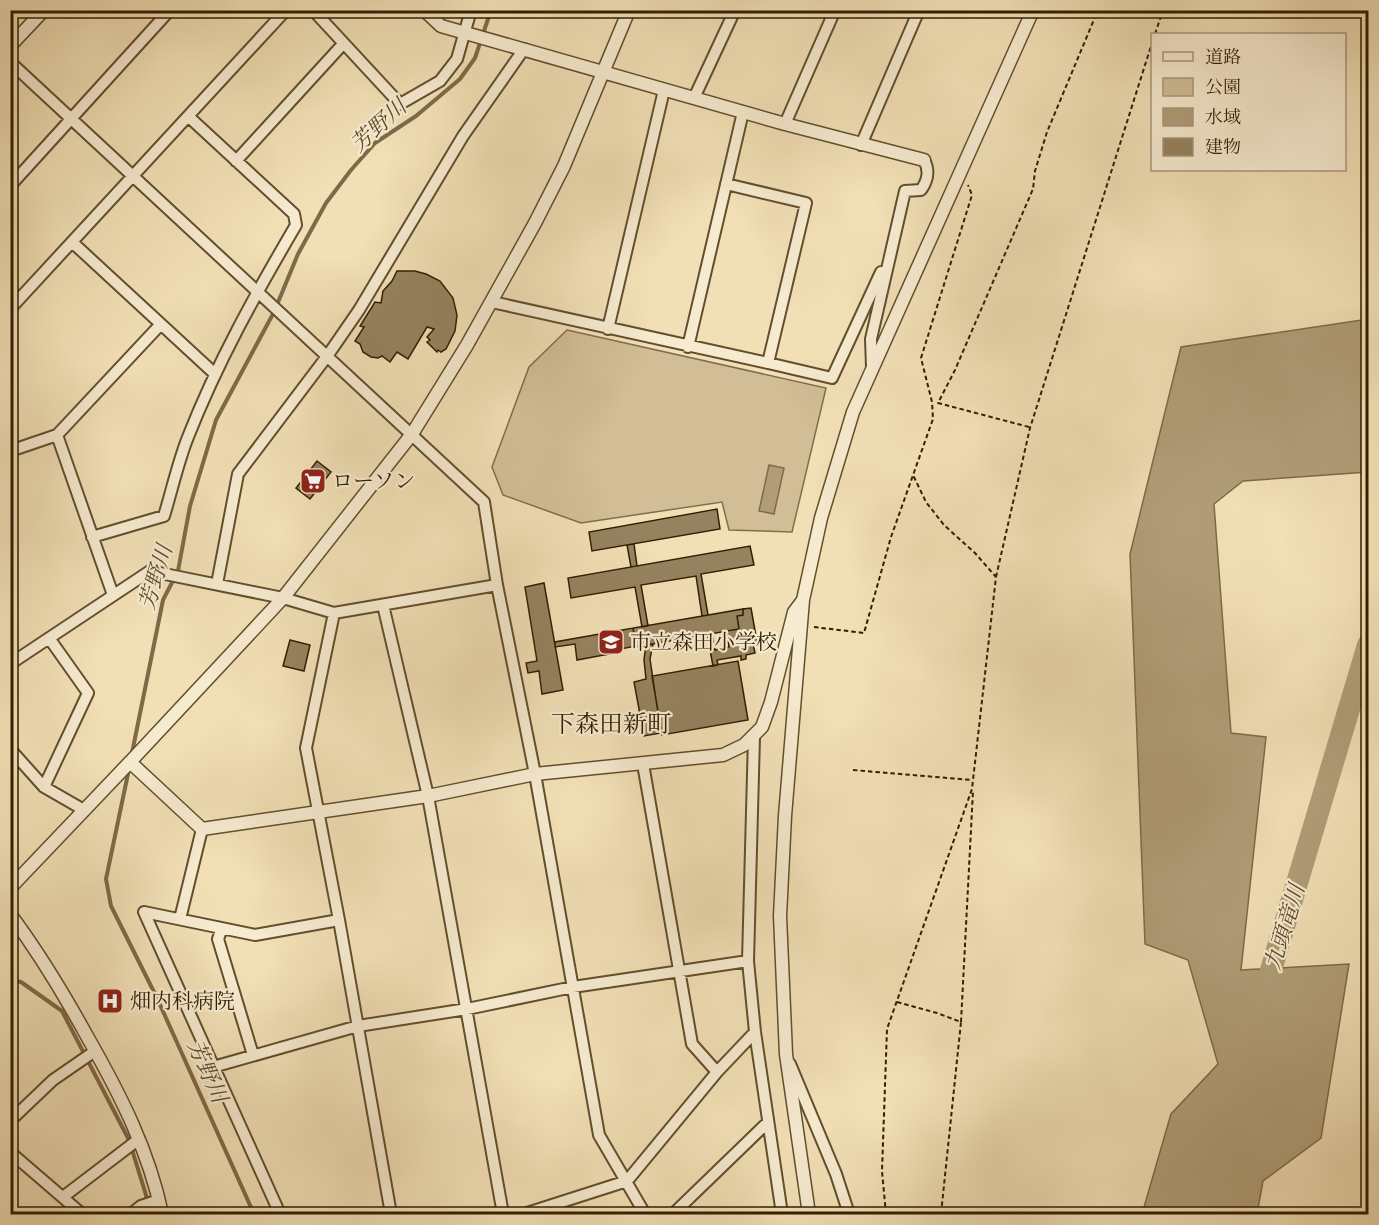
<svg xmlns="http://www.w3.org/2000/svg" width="1379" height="1225" viewBox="0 0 1379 1225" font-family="Vollkorn,'Noto Serif JP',serif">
	<rect width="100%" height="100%" fill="#f1dfb5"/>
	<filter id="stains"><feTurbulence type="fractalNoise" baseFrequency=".00333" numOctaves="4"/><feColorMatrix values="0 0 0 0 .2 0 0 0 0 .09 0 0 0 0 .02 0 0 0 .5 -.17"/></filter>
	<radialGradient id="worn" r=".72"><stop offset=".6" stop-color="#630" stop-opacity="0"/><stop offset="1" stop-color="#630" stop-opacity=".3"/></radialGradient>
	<path fill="#d1be96" stroke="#826e4c" stroke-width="1.5" d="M567,330L826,388L792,532L729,530L722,502L581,523L503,495L492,467L529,367Z"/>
	<path fill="#b09d78" stroke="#7e6a48" stroke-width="1.5" d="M1368,319V472L1243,481L1214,504L1231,733L1266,737L1241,970L1349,964L1321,1138L1263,1181L1257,1214H1142L1171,1114L1218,1064L1188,960L1145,944L1130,554L1181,347Z
		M769,465L784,468L774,514L759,511Z"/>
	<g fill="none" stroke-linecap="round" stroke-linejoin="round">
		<path stroke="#7e6a48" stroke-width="4" d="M132,753L163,600L178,571L190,506L216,420L274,312L298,254L326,203L351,170L375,143L416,116L460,79L475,58L491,10
			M129,769L106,879L111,906L157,998L254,1214
			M10,980L21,982L62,1011L129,1140L146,1195L150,1214"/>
		<path stroke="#b09d78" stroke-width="22" d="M1263,997L1368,645"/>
	</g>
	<path fill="#95825f" stroke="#321e01" stroke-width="1.5" d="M397,271H415L426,274L440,281L453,298L457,315L455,331L446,349L441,352L438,350L437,352L427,342L430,340L427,337L434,329L427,327L408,359L397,352L390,362L382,356L378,358L371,357L363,352L360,344L355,341L364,327L360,326L375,302L381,303L383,291L392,281Z
		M317,461L331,472L310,499L296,488Z
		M717,509L720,529L592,551L589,532Z
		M634,544L637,566L631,567L627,545Z
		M750,546L754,565L701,574L708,615L702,616L696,576L641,585L648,626L642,627L635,587L571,598L568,578Z
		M544,583L563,690L542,694L539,671L528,673L526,663L537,661L525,587Z
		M751,608L757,642L753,643L755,653L746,655V659L741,660V656L717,660L718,665L713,666L707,634L712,633L715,650L729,647L726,631L739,629L737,616L743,615V609Z
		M743,609V615L737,616L739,629L636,647L633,628Z
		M633,628L636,646L615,650V653L577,660L575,644L555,647V642Z
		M290,640L310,645L304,671L283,666Z
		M653,644L650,659L661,733L644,736L634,682L646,679L644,660L646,645Z
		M738,661L748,720L662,735L652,676Z"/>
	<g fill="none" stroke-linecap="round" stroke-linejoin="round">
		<g stroke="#624e2e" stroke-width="14">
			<path id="minor" d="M313,10L400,104L440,81L457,59L471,10
				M10,62L484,502L497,585L535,774L599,1135L645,1214
				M694,98L735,10
				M785,124L835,10
				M861,145L919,10
				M236,161L343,44
				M10,186L170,10
				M72,242L215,374
				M492,302L768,363L806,203L726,184
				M10,309L286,10
				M608,329L664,90
				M688,347L743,112
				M768,363L832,378L881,272
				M872,367L871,339L905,191L921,190C928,180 930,171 924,160
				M57,435L113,595
				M10,451L57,435L160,325
				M92,537L164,516C172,490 178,462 188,437C218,361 255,295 296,225L294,214L189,117
				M217,584L238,474L328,355L359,310L463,136L524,49
				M383,605L428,796L503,1214
				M334,613L306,748L339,920L391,1214
				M10,664L150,571L283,598L334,613L497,585
				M754,737L748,961L755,1032L782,1214
				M10,749L44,787L84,810
				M643,764L692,1044L717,1072
				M44,787L88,693L49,638
				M180,919L202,829
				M222,928L218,939L253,1055
				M790,1064L836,1174L849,1214
				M213,1067L358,1026L467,1009L573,987L748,961
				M10,1121L53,1080L95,1051
				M10,1152L82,1214
				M63,1197L139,1139
				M131,1214L141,1206L159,1200
				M280,1214L144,912L255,935L339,920
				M524,1214L627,1181L717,1072L755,1032
				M673,1214L767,1123"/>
		</g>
		<g stroke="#624e2e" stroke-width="15">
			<path id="tertiary" d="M424,10L441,26L785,124L924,160
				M10,46L44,10
				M803,600L785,816L780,916L786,1054L809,1214
				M130,762L283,598L412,434L467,345L535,223L564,166L629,10
				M10,888L130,762L202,829L428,796L535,774L723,755L744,745L762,727L771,702L794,612L803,600L821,518L853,412L1033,10
				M10,914C39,953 65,996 88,1038C120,1094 149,1151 162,1214"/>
		</g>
		<path stroke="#321e01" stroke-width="2" stroke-dasharray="4.5 3" stroke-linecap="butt" d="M1155,34L1163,10
			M1029,427L938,403L955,370L1033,189L1035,171L1047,132L1098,10
			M996,577L1030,428L1152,43
			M814,627L864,633L891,537L933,419L932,402L921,358L972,195L968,185
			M853,770L972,780
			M897,1002L937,1013L961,1022L941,1214
			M961,1022L973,791
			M886,1214L882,1171L887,1029L972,789L996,577L975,553L944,525L926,502L913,475"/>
		<use href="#minor" stroke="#f6eacf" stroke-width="10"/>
		<use href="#tertiary" stroke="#f6eacf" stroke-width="12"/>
	</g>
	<defs>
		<g id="supermarket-square" transform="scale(1.35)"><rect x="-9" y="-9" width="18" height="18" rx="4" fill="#8f2418" stroke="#f6eacf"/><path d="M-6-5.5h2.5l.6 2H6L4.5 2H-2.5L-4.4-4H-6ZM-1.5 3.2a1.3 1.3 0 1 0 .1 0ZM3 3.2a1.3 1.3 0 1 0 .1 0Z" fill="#fff"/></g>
		<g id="school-square" transform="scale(1.35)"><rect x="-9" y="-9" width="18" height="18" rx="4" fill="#8f2418" stroke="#f6eacf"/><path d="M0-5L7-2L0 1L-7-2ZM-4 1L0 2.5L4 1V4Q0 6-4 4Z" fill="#fff"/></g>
		<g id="hospital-square" transform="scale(1.35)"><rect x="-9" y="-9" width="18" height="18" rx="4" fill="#8f2418" stroke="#f6eacf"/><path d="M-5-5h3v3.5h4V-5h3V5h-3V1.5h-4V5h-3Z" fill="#fff"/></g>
	</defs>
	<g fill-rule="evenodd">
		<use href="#supermarket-square" x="313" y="481"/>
		<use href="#school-square" x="611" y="642"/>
		<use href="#hospital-square" x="110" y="1001"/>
	</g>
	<g text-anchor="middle" stroke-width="4.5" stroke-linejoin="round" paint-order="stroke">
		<g font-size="21" fill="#321e01" stroke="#f6eacf" text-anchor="start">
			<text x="332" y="488">ローソン</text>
			<text x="630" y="649">市立森田小学校</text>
			<text x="130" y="1008">畑内科病院</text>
		</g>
		<g font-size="22" font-style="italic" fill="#5e4a2b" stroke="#f6eacf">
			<text transform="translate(378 125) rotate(-42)" y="8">芳野川</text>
			<text transform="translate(155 577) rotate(-73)" y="8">芳野川</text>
			<text transform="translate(1284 927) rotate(-73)" y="8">九頭竜川</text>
			<text transform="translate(208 1071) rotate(66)" y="8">芳野川</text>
		</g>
		<g font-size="24" fill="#321e01" stroke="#f6eacf">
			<text x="611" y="732">下森田新町</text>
		</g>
	</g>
	<rect width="1379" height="1225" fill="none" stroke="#f1dfb5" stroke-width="36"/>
	<rect x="12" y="12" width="1355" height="1201" fill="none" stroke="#321e01" stroke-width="3"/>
	<rect x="18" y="18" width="1343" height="1189" fill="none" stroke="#321e01" stroke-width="1.5"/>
	<rect x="1151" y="33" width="195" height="138" fill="#f6eacf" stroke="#a8987d" stroke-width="1.5"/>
	<rect x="1163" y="52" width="30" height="9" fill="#f6eacf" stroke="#a8987d" stroke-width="1.5"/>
	<text x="1205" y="63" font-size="18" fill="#321e01">道路</text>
	<rect x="1163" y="78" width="30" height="18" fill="#d1be96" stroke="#a8987d" stroke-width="1.5"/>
	<text x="1205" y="93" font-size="18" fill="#321e01">公園</text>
	<rect x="1163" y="108" width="30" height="18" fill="#b09d78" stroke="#a8987d" stroke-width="1.5"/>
	<text x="1205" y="123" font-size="18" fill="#321e01">水域</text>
	<rect x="1163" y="138" width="30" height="18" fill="#95825f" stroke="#a8987d" stroke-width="1.5"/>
	<text x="1205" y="153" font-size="18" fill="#321e01">建物</text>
	<rect width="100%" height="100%" filter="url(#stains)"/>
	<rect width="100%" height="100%" fill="url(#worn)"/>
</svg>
